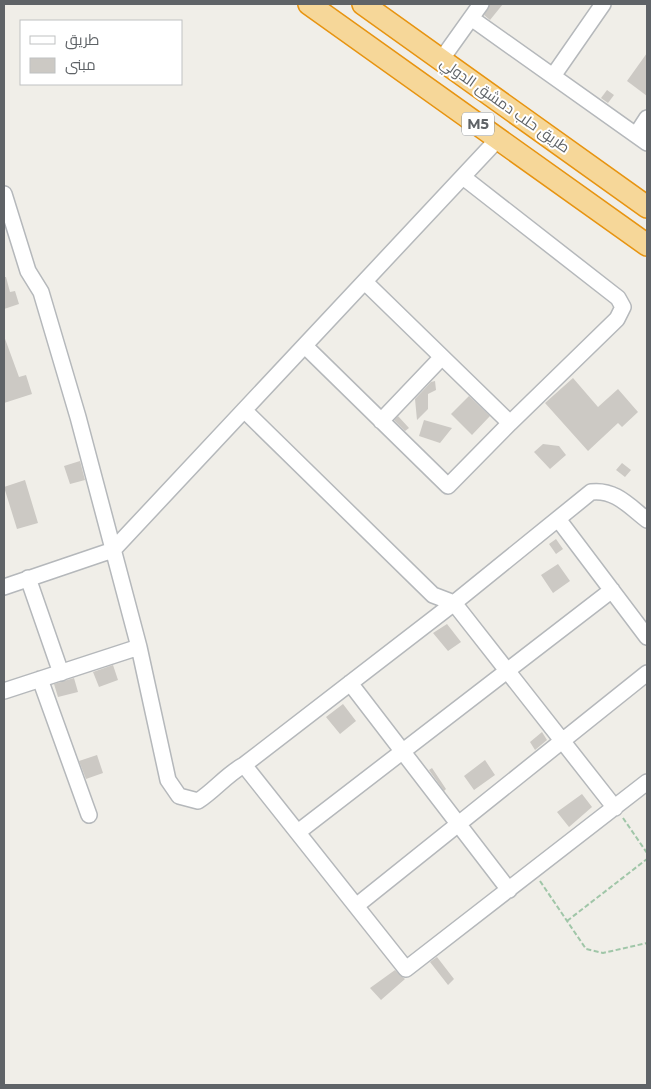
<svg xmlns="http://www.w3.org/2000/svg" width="651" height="1089" viewBox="0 0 651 1089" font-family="Montserrat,Cairo,sans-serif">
	<rect width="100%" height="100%" fill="#f0eee8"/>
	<path fill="#ccc9c4" d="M490,4H503L490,20L484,15Z
		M647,53V96L627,81Z
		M607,90L614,95L608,103L601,98Z
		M4,277H6L10,292L15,291L19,304L4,309Z
		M4,336L19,377L26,375L32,394L4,403Z
		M573,378L598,407L618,389L638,412L622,427L618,423L588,451L545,403Z
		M435,381L436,390L428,394V409L417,420L415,399L431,382Z
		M469,396L490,416L472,435L451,414Z
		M398,416L409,428L405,431L394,420Z
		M424,420L452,428L440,443L419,436Z
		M543,444L559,446L566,455L550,469L534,452Z
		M80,461L85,480L70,484L64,466Z
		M622,463L631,470L625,477L616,470Z
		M25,480L38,523L17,529L4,487Z
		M556,539L563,549L556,554L549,544Z
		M558,564L570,581L553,593L541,575Z
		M447,624L461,642L448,651L433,633Z
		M113,665L118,680L99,687L93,672Z
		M74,678L78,692L58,697L54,684Z
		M343,704L356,721L340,734L326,717Z
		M542,732L547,740L535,750L530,742Z
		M97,755L103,773L86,779L79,761Z
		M485,760L495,775L474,790L464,776Z
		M432,768L446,789L444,791L429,770Z
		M582,794L592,807L569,827L557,812Z
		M437,957L454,979L448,985L430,962Z
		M395,970L405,979L381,1000L370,988Z"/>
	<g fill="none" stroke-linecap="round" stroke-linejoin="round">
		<g stroke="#b5b8bb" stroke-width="18">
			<path id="minor" d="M471,18L647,143
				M441,60L481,4
				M553,76L603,4
				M636,135L647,118
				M463,177L618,298L623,307L617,319L510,423
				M4,194L28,271L41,292L78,417L139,647L168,780L179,796L198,801C215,790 227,774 244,765L454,603L591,492C615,489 629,506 647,520
				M305,346L448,486L510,423L365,282
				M244,410L433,595L454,603L615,808
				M381,421L442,357
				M558,519L647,637
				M28,578L61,673
				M4,587L113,550L498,139
				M40,679L89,815
				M350,683L509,890
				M4,691L139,647
				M244,765L406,969L647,782
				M298,832L612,590
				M356,906L647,673"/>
		</g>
		<g stroke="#e79411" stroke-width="24">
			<path id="highway" d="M309,4L647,245
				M363,4L647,207"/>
		</g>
		<path stroke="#a0c6a8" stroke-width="2" stroke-dasharray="5 2.5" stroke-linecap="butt" d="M623,818L647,853
			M540,881L586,949L603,953L647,943
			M567,921L647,859"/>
		<use href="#minor" stroke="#fff" stroke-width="15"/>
		<use href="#highway" stroke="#f6d799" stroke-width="21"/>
	</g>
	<g text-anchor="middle" stroke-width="4" stroke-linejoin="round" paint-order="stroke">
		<rect fill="#fff" stroke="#8f9295" stroke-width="1" x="462" y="112.5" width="32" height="23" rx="4"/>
		<g font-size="14" font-weight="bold" fill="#5f6367">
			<text x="478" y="129">M5</text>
		</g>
		<g font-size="15" fill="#5f6367" stroke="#fff">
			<text transform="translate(505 105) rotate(35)" y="5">طريق حلب دمشق الدولي</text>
		</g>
	</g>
	<rect width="651" height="1089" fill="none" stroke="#5f6367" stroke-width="10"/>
	<rect x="20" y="20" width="162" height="65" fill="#ffffff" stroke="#bfc1c2"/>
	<rect x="30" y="36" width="25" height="8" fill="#ffffff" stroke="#bfc1c2"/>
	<text x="65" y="45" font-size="15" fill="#5f6367">طريق</text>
	<rect x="30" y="58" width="25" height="15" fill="#ccc9c4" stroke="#bfc1c2"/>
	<text x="65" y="70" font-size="15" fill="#5f6367">مبنى</text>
</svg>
